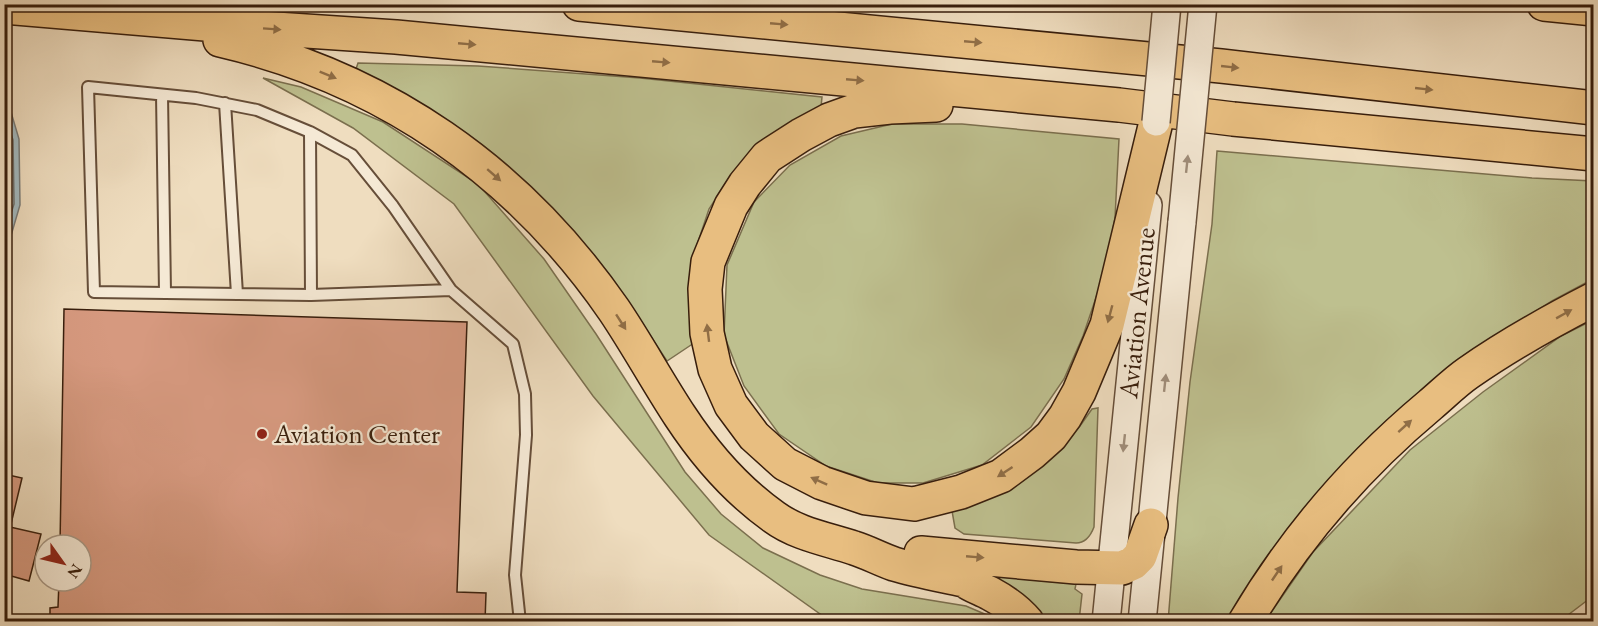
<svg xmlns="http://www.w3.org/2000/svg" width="1598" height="626" viewBox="0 0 1598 626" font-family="'EB Garamond',serif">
	<rect width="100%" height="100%" fill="#efddbf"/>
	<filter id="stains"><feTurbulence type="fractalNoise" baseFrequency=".00333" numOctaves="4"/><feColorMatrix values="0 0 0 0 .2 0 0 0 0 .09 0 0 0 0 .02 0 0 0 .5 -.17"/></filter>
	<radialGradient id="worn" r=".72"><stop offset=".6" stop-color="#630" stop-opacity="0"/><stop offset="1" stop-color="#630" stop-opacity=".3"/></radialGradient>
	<path fill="#bec08f" stroke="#7b6f4e" stroke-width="1.5" d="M358,63L478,66L640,78L822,97L821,107L762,140L733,172L709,209L697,245L689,279L690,316L694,343L667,361C644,327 623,291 597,259C568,223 535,188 499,158C455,122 405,95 356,69Z
		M263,78L301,87L383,122L478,184L544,259L596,334L685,472L721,514L763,548L820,575L862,589L966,606L1001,621H830L709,535L593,396L454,204L353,128Z
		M892,124H962L1119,139L1115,218L1106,268L1083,336L1064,379L1031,427L982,465L923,483H878L826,466L779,434L744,386L724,335L727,265L754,202L790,165L841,136Z
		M1217,151L1532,178L1593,181V279L1552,301L1473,351L1237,606L1228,621L1168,622L1178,498L1190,382L1212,224Z
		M1593,320V596L1560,621H1265L1313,552L1410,450L1483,392L1561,336Z
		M1098,408L1094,527C1091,535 1086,543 1076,543L964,534L955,528L952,511L1060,447L1080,426L1092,409Z
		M993,576L1076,584L1075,589L1082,594L1079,621H1049L1027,600Z"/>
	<path fill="#a1b8be" stroke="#777a77" stroke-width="1.5" d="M5,101L8,102L19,139L20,205L10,239L5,242Z"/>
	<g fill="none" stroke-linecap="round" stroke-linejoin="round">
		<path stroke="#6c6b65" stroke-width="1.5" d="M4,112L13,140L14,204L4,235
			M4,137L6,142V203L4,209"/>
	</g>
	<path fill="#d6997f" stroke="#381e0c" stroke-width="1.5" d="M64,309L467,322L457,592L486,593L485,622H50V608L58,607L59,581H81V545H60Z
		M4,474L22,478L11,524L4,522Z
		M10,527L41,534L29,581L4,574V549Z"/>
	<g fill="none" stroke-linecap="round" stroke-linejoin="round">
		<g stroke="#664e39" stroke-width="14">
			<path id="service" d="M162,95L165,292
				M225,103L237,294
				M310,132L311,295
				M451,290L311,295L94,292L88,87L196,98L257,110L310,132L352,155L393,206L451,290L513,344L525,394L526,435L515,575L520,622"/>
		</g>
		<g stroke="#664e39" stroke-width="30">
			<path id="tertiary" d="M1106,622L1148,205
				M1142,622L1182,222"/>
		</g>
		<g stroke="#381e0c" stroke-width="36">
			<path id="motorway" d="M579,4L1221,66L1594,108
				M1544,4L1594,9
				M4,7L217,25L396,37L1119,105L1233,119L1594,154
				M220,40C384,78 518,171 614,310C637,344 657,381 680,416C705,454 736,490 774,517C797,534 827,539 854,548C867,552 880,559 894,564C917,571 941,575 964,580C972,586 982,589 991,594C1004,601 1018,611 1027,622
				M936,105L890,107L854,111L829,120L801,135L767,157L745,184L731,206L708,262L705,289L707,333L715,369L731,405L754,436L785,464L822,483L866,498L914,504L961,492L1001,476L1032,453L1051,436L1065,417L1079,392L1107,325L1156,122
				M921,553L1076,567L1122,568L1133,563L1140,556L1151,525
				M1245,622C1294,539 1357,466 1430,405C1443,394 1455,382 1468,373C1508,345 1551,321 1594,299"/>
		</g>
		<use href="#service" stroke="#f5e9d5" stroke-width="10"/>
		<use href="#tertiary" stroke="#f5e9d5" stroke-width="27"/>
		<use href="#motorway" stroke="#e8be80" stroke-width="33"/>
		<g stroke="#664e39" stroke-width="30" stroke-linecap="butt">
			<path id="tertiary-bridge" d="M1156,122L1167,4
				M1182,222L1203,4"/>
		</g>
		<use href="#tertiary-bridge" stroke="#f5e9d5" stroke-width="27"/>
	</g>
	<defs><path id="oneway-solid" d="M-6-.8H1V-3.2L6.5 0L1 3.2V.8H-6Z" transform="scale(1.5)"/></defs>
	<g fill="#906e46">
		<use href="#oneway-solid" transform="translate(779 24) rotate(5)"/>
		<use href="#oneway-solid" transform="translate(272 29) rotate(4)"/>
		<use href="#oneway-solid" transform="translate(973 42) rotate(5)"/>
		<use href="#oneway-solid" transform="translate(467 44) rotate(5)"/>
		<use href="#oneway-solid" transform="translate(661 62) rotate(5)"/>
		<use href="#oneway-solid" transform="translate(1230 67) rotate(6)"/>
		<use href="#oneway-solid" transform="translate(328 75) rotate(22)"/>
		<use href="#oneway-solid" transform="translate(855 80) rotate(5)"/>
		<use href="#oneway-solid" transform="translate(1424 89) rotate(6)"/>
		<use href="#oneway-solid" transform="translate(494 175) rotate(41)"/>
		<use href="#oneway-solid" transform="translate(1110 314) rotate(105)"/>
		<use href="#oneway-solid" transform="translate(1564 314) rotate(-29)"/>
		<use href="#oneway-solid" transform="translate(621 322) rotate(57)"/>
		<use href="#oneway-solid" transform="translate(708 333) rotate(-97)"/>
		<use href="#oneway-solid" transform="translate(1405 426) rotate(-42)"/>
		<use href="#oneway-solid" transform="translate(1005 472) rotate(147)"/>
		<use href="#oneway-solid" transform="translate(819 481) rotate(-156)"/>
		<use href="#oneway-solid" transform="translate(975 557) rotate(5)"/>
		<use href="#oneway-solid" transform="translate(1277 573) rotate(-56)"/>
	</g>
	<g fill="#a08e7b">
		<use href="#oneway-solid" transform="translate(1187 164) rotate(-84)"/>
		<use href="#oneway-solid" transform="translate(1165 383) rotate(-84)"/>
		<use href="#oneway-solid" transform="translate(1124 443) rotate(96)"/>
	</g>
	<circle fill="#8f2418" stroke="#f5e9d5" stroke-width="2" cx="262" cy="434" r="6"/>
	<g text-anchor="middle" stroke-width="4.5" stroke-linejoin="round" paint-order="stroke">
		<g font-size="27" fill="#381e0c" stroke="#f5e9d5">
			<text transform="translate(1137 313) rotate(-84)" y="9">Aviation Avenue</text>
		</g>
		<g font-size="27" fill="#381e0c" stroke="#f5e9d5" text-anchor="start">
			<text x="274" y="443">Aviation Center</text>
		</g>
	</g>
	<rect width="1598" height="626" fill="none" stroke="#efddbf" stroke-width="24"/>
	<rect x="6" y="6" width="1586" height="614" fill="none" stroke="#381e0c" stroke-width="3"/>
	<rect x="12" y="12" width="1574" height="602" fill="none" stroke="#381e0c" stroke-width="1.5"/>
	<g transform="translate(63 563) rotate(124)"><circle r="28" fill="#f5e9d5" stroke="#a99885" stroke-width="1.5"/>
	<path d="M0-4.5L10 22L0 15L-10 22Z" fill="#8f2418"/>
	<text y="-9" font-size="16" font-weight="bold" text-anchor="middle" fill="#381e0c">N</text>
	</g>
	<rect width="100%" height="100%" filter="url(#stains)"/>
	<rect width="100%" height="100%" fill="url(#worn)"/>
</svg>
